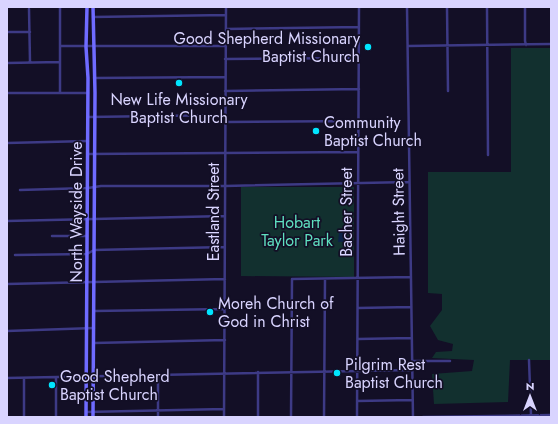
<svg xmlns="http://www.w3.org/2000/svg" width="558" height="424" viewBox="0 0 558 424" font-family="Jost,sans-serif">
	<rect width="100%" height="100%" fill="#130f26"/>
	<path fill="#12302f" d="M511,48H551V360H510L508,402L434,404L432,374L472,371L474,360L432,358L436,352L452,351L453,344L438,340L430,326L442,310V294L428,293V172H511Z
		M241,187H354V277L241,276Z"/>
	<path fill="#0c2248" d="M339,232H344V238L348,239V242H338Z"/>
	<g fill="none" stroke-linecap="round" stroke-linejoin="round">
		<path stroke="#3d3a85" stroke-width="2.5" d="M407,7L413,417
			M447,7L448,91
			M487,7L488,155
			M525,7V41L526,45
			M60,8V92
			M29,9L30,62
			M93,17L226,15
			M226,29L359,27
			M7,32H30
			M60,46H226
			M408,46L551,44
			M225,59L359,58
			M7,63L60,62
			M94,78L225,77
			M225,91L359,89
			M7,93H88
			M88,117L226,115
			M227,120V122L358,121
			M7,143L88,141
			M88,154L358,152
			M20,190L88,188L101,186H225L409,182
			M7,221L225,216
			M52,236H87
			M15,255L87,254L94,250L225,247
			M7,284L225,279
			M358,308L411,307
			M94,311L225,309
			M7,331L94,328
			M358,339L411,338
			M94,343L225,340
			M529,360L531,415
			M412,361H450
			M258,372V417
			M158,374V417
			M7,378L412,370
			M56,378V417
			M357,401L412,400
			M86,412L224,409
			M24,417V378
			M224,417L226,7
			M291,417L292,279L411,277
			M324,417L325,279
			M357,417L359,7
			M423,417L551,415"/>
		<path stroke="#6f6bff" stroke-width="3.5" d="M86,417L88,78L86,47L87,7
			M93,417L95,93L93,7"/>
	</g>
	<g fill="#00e5ff" stroke="#130f26" stroke-width="1.5">
		<circle cx="368" cy="47" r="4"/>
		<circle cx="179" cy="83" r="4"/>
		<circle cx="316" cy="131" r="4"/>
		<circle cx="210" cy="312" r="4"/>
		<circle cx="337" cy="373" r="4"/>
		<circle cx="52" cy="385" r="4"/>
	</g>
	<g text-anchor="middle" stroke-width="3.5" stroke-linejoin="round" paint-order="stroke">
		<g font-size="16" fill="#d9d4ff" stroke="#130f26" text-anchor="start">
			<text x="360" y="44" text-anchor="end">Good Shepherd Missionary<tspan x="360" dy="18">Baptist Church</tspan></text>
			<text x="179" y="105" text-anchor="middle">New Life Missionary<tspan x="179" dy="18">Baptist Church</tspan></text>
			<text x="324" y="128">Community<tspan x="324" dy="18">Baptist Church</tspan></text>
			<text x="218" y="309">Moreh Church of<tspan x="218" dy="18">God in Christ</tspan></text>
			<text x="345" y="370">Pilgrim Rest<tspan x="345" dy="18">Baptist Church</tspan></text>
			<text x="60" y="382">Good Shepherd<tspan x="60" dy="18">Baptist Church</tspan></text>
		</g>
		<g font-size="16" fill="#d9d4ff" stroke="#130f26">
			<text transform="translate(76 212) rotate(-90)" y="6">North Wayside Drive</text>
			<text transform="translate(213 212) rotate(-90)" y="6">Eastland Street</text>
			<text transform="translate(346 212) rotate(-90)" y="6">Bacher Street</text>
			<text transform="translate(398 212) rotate(-91)" y="6">Haight Street</text>
		</g>
		<g font-size="16" fill="#5fe0c0" stroke="#130f26">
			<text x="297" y="228">Hobart<tspan x="297" dy="18">Taylor Park</tspan></text>
		</g>
	</g>
	<rect width="558" height="424" fill="none" stroke="#d9d4ff" stroke-width="16"/>
	<g transform="translate(530 396)" stroke="#130f26" stroke-width="3" paint-order="stroke">
	<path d="M0-3L7 15L0 10L-7 15Z" fill="#d9d4ff"/>
	<text y="-6" font-size="11" font-weight="bold" text-anchor="middle" fill="#d9d4ff">N</text>
	</g>
</svg>
